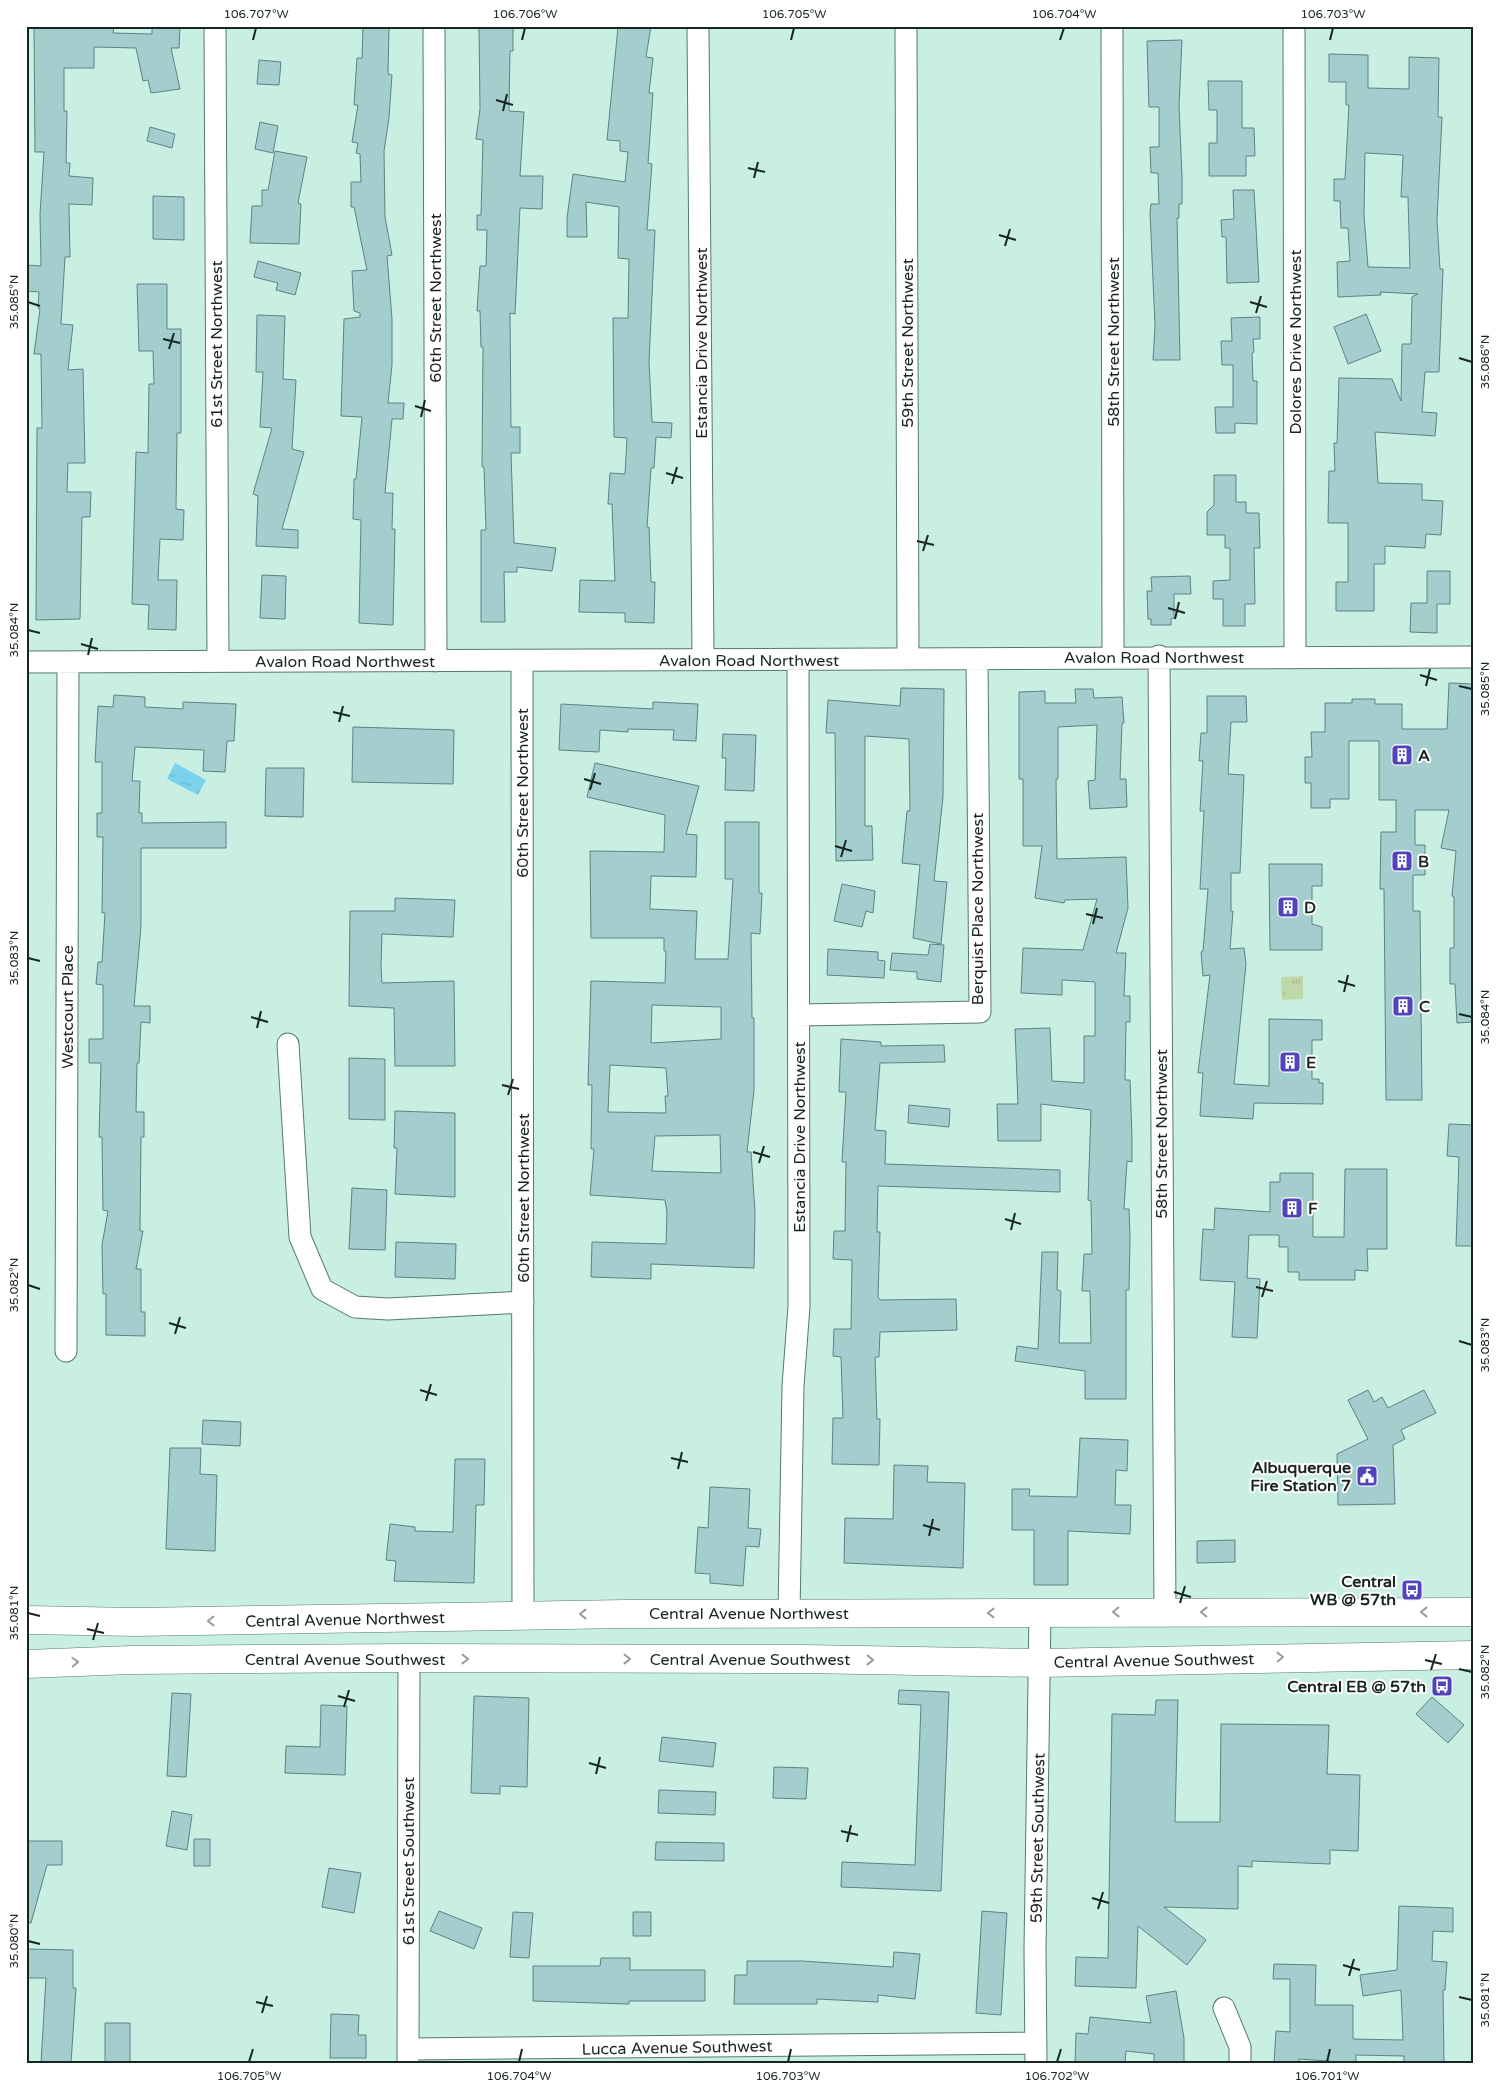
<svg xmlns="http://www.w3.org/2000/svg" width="1499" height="2089" viewBox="0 0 1499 2089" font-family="'Varela Round',sans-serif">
	<defs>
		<pattern id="park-tufts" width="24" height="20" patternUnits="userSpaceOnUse" patternTransform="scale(1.25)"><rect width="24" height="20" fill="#bed9a7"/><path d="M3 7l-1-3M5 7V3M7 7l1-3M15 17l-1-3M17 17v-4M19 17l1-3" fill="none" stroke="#a3ba8f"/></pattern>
		<pattern id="water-ripples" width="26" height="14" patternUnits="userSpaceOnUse" patternTransform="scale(1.25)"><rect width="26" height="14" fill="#7ad3eb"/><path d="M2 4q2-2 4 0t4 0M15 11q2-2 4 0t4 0" fill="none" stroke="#69b5c9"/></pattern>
	</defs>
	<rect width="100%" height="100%" fill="#c8efe2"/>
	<path fill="url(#park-tufts)" d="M1303,976V999L1282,1000L1281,977Z"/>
	<path fill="url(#water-ripples)" d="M175,763L206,780L198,795L167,779Z"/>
	<path fill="#a4cdcd" stroke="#5c8383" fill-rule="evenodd" d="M34,26H114L113,33L152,34V26H180L179,48H171L180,89L151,93L148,80L143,81L136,48L94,47V68H64V111H67L66,163H70L69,176L93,178L92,205L69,204L70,257H65L61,324L73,325L68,370L83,369L85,463H68L67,492H91L90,517H82L80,619L36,620L37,428H42L41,354H34L40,309L38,308L39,292L26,291V265L41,266L40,214L44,152H35Z
		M363,26H389L388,74L392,75L389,118L384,151L385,217L392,255L387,256L392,319V365L388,403H404L403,419H392L385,493H393L392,529H395L393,625L359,623L361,520L353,519L354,479H356L362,417L341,416L344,319L360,317V313L354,311L352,271L367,270L354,207H351V182H361L360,154L356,153L358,143L352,142L358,105H354L357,58H362Z
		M479,26H513V51H510L509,111L524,112L520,176H543L542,209L520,208L515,314L510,313L511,427H520V453H511L514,543L556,548L552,571L517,567V572H504L505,622H481V530H486L484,467H482L483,347H481L480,311H477L480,266H486L487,230H477V215H481L483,140L476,139L480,109Z
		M651,26L646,57L653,58L649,93H653L648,163L652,164L647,230H655L649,362L652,422L672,423L671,438L656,437L654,468H651L647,527H649L651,582H655L654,623L625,622V613L579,612L580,580L615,581L612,504H608L610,473L625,474L627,438L614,437L613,318H628L629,259L618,258L619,207L586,202L587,237H567V218L573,174L625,182L628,152L620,151V141L607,140L618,27Z
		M1182,40L1179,106L1182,176V204H1179V218H1177L1180,360H1153L1155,326L1150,212L1151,204H1159L1158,173H1151L1150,147H1159V107H1149L1147,41Z
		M1329,54L1368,55V88L1409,89V57L1439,58L1438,117H1442L1437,220L1440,269H1443L1439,372H1425L1422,412L1437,413L1435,436L1375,432L1378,483L1422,484V500L1443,501L1441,535L1426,534L1425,548L1385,546V564H1374V611H1336V582H1348V523H1328L1329,471H1335L1334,443H1337L1339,378L1392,379L1401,401L1402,344H1411L1412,297L1418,294L1380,292L1381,295L1338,297L1337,262L1350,261L1348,228H1341L1340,201H1334V179H1345L1349,105H1346V82H1329ZM1365,153L1403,155L1401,197H1408L1410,268L1368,267L1364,215Z
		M259,60L281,62L279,85L257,84Z
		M1208,81H1242V128H1254L1255,156H1246V176H1209V143H1217V110H1209Z
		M260,122L278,126L273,153L255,149Z
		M150,127L175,134L172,148L147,141Z
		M275,151L307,157L298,203L301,204L299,244L250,243L252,206H262V190H268Z
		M1233,190H1254L1259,282L1227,283L1226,237H1222L1221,220L1234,219Z
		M153,196L184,197V240L153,239Z
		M258,261L301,273L295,295L276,290L278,283L254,277Z
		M137,284H167V329H181V433H177L176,509L184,510L183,540L160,539L158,580H177L176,630L148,629L149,605L132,604L136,452L148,453L149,384H154L153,351H139Z
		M1366,314L1381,351L1348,364L1334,327Z
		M257,315L285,316L283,379L296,380L292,449L304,452L282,529L298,530V548L256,546L258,496L253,494L272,428L260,427L263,372H256Z
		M1260,317V339H1253L1254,352L1252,353L1253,381H1257V424L1235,423V433H1216L1215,407H1233V365H1222L1221,341H1232L1231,318Z
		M1214,475H1236V502H1246V513H1259L1260,548H1254L1255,604H1245V626H1223V599H1213V581L1230,580V548H1225V535H1207V512L1214,505Z
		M1427,571H1450V604H1437V633L1410,632L1411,603H1427Z
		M262,575L286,576L285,619L260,618Z
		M1190,576L1191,594H1174V618L1171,619V625H1151V619H1148L1147,591H1152L1151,577Z
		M1449,683L1473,684V1022L1457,1023L1455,984H1450V948H1454V897L1452,896L1456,851L1441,848L1449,810H1415V845H1425V875H1413V911H1420L1422,1100H1386L1384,889H1380L1381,832H1396V800H1379V741H1349V799H1330V808H1311V783H1305V757H1312L1311,732H1325V703H1352V699H1375V704H1402V729H1447Z
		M901,688L944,689L943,797L934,881L947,882L941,944L913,938L920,865L902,863L907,811H910L909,739L865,736V826H872L873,860L836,861L835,733H826L828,700L900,706Z
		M1075,689H1093L1094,698L1122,697L1124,723H1122L1120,779H1126L1127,807L1090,809L1088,781L1095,780L1097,725L1058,727V779H1056L1057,859L1126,857L1128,908L1116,953H1126L1124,996H1130V1022H1126L1125,1080H1130L1132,1137V1162L1127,1161L1124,1209H1129L1130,1238L1129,1290H1126V1399H1085V1371L1015,1361L1017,1346L1038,1349L1042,1252H1058L1057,1290L1061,1291L1059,1343H1091L1090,1291H1082L1084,1254H1092L1091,1201L1088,1200L1091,1110L1041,1104V1141H998L997,1104H1018L1015,1029L1050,1028L1052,1081L1084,1083V1036H1095V982L1062,980V995L1021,993L1023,948L1083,950L1097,899L1065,900L1064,903L1035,898L1042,846H1023V779H1019V692L1045,691V703H1076Z
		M114,695L145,697V707L183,709V702L236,704L234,741H227L225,772L203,771L204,750L135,747L132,781H140L139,813H142V823L226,822V848H141V926L134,1006H150V1023L141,1022L139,1063H137L136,1112H144V1137H141L140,1231H143L136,1269H141V1312H145V1336L106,1335V1294H103L102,1245L108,1211L103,1210L102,1137H99L101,1063H89V1039H103V985L96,984L98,962H102L105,913H102L103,837H97V813H102V762H95L98,706L113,707Z
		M1207,696H1246L1247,722H1231L1228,774L1244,775L1240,873H1231V911H1233L1230,949L1244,948L1246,964L1234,1084L1269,1086V1019L1322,1020V1040H1312V1079H1319V1083H1323V1104L1254,1103L1253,1119L1200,1116L1203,1073H1198L1210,975L1203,976L1201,952L1203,951L1208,889H1200L1204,811H1200L1203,761H1199L1201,733H1207Z
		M653,702L698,704L696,741L673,740L674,730L628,729V732L600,730L599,752L559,750L561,704L653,709Z
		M353,727L454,730L453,784L352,782Z
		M723,734L756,735L754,791L725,790L726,758H722Z
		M595,763L699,786L686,834L697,835L696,877L651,876L650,909L697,911L695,959H728L733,879H725V822H759V893H762L760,934L751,933L752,1018H754V1090L747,1152H751L755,1212L754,1268L651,1264V1279L591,1277L592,1242L666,1244L667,1212L665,1200L590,1195L594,1149H591L592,1085H588L591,981L665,983L666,951H664V938H591L590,851L664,852L665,815L587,797ZM652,1005L721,1007V1039L651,1043ZM610,1065L666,1068L668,1096H665L666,1113L608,1112ZM720,1135L721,1173L652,1171L655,1136Z
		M266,768H304L303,817L265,816Z
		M1269,864H1322V886H1312V924L1322,927V950H1270Z
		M842,884L875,891L873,913L866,911L862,927L834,921Z
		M395,898L455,900L453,937L382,934L381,966L382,983L454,981L455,1066H395L394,1008L349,1006L350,911H395Z
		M930,944L944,945L941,982L917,979V972L890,970L892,953L928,955Z
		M828,949L878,952V960L885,961L884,978L827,975Z
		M841,1039L881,1042V1046L944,1045L945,1062L880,1063L875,1130L886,1131L885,1164L1060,1170V1192L878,1186L877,1232H880L878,1297L880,1300L956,1299L957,1330L880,1332L879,1357H875L877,1419H880L879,1465L832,1464L833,1418H843L841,1357L833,1356L834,1329H851L852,1260L833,1259L834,1231H845L846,1162H842L846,1092H839Z
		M349,1058L385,1059V1120L349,1119Z
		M909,1105L950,1109L949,1127L908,1123Z
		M395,1111L455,1113V1197L395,1194L397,1148H394Z
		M1449,1124L1473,1125V1246H1456L1459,1157L1447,1156Z
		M1345,1169H1387V1249H1367L1368,1271L1355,1270V1280H1299V1272H1288V1247H1279V1235H1249L1247,1278L1260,1279L1257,1338L1232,1337L1235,1282L1200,1280L1203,1229L1214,1230L1215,1208L1270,1212V1182H1280V1173H1313V1237H1344Z
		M352,1188L387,1190L385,1250L349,1249Z
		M396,1242L456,1244L455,1279L395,1277Z
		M1368,1390L1374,1402L1382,1397L1388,1408L1424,1390L1436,1413L1401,1430L1405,1439L1393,1445L1395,1504L1338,1505L1337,1454L1368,1439L1348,1400Z
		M203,1420L241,1422L240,1446L202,1444Z
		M1080,1438L1128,1440L1127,1471L1116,1470L1115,1505H1131L1130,1534L1068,1531V1585H1034V1530H1012V1489H1030L1029,1496L1077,1497Z
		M170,1448H201L200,1474L217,1475L215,1551L166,1549Z
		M455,1459H485L484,1505H476L474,1583L394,1581L396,1561L386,1560L390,1524L415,1527V1531L453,1532Z
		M894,1465L928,1466L927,1482L965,1483L963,1568L844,1563L845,1518L893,1519Z
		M710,1487L750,1489L748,1528L761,1529L759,1547L746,1546L743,1586L710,1583V1574L695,1573L698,1527L708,1528Z
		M1235,1540V1562L1197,1563V1541Z
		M899,1690L949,1692L941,1891L841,1887L842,1862L915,1865L921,1705L898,1704Z
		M172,1693L191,1694L186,1777L167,1776Z
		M474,1696L529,1698L527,1787L500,1786V1794L471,1793Z
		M1432,1697L1464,1725L1448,1743L1416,1714Z
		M1156,1700H1178L1175,1822H1220L1221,1724L1329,1725L1327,1774L1360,1775L1358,1851L1330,1850V1864L1252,1861V1867L1238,1866V1909L1164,1907L1206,1940L1187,1965L1138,1926L1136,1988L1075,1986L1076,1957L1108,1958L1112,1714L1155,1715Z
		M321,1705L347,1706L345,1775L285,1773L286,1746L320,1747Z
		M662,1737L716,1743L713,1767L659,1761Z
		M774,1767L808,1768L806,1799L773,1798Z
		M659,1790L716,1792L715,1815L658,1813Z
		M172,1811L192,1815L187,1850L166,1846Z
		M194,1839H210V1866H194Z
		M26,1841H62V1865H47L31,1923L26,1922Z
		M656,1842L724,1843V1861L655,1860Z
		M329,1868L361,1873L354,1913L322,1907Z
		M1399,1906L1453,1908V1932L1433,1931L1432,1961L1447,1962L1445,1990H1443L1444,2063H1404V2056L1356,2055V2063L1299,2059V2063H1274L1276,2031L1290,2032V1979H1273L1274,1964L1316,1965L1315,2005H1353V2039L1403,2040L1401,1990L1363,1996L1360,1975L1397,1970Z
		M439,1911L482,1928L474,1949L430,1931Z
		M982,1911L1007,1913L1001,2015L976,2013Z
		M513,1912L533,1913L529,1958L510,1957Z
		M633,1912H651V1936H633Z
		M27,1949L73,1950V1988H76L71,2063H41L46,1978H26Z
		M894,1952L920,1954L915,1999L878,1995V2002L817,1999V2004H734L735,1975H747V1961H802L893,1967Z
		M601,1958H630V1970H705V2001H629V2004L533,2001V1966H600Z
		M1176,1991L1184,2038V2063H1154V2054L1126,2051L1125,2063H1075L1076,2033L1088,2034L1090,2017L1151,2023L1146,1996Z
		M331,2014L359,2015L358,2035H366V2058H330Z
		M105,2023H130V2063H105Z"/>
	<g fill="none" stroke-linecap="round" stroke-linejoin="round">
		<g stroke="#56796e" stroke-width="23">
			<path id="minor" d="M215,26L218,661
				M434,26L436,661
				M698,26L703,659
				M906,26L908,659
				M1112,26L1113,657
				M1294,26L1295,657
				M1159,656L1165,1612
				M26,662L1473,657
				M522,662L523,1615
				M799,1015L980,1012L977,659
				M288,1044L300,1237L322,1289L355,1307L388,1309L523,1302
				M66,1351L68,662
				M789,1613L793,1386L799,1306L798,661
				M1224,2008L1240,2047V2063
				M408,2049L1036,2043
				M408,2063L409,1658
				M1036,2063L1035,1950L1040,1613"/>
		</g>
		<g stroke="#56796e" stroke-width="29">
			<path id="primary" d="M26,1620L136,1622L625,1614L1473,1612
				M26,1664L132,1660L409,1658L804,1659L1039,1663L1473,1655"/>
		</g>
		<use href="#minor" stroke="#fff" stroke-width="21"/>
		<use href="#primary" stroke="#fff" stroke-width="28"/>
	</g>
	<defs><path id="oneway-chevron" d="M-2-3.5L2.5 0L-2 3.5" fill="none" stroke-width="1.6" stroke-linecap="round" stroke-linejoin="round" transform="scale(1.25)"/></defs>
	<g stroke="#979d9c">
		<use href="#oneway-chevron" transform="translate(1116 1612) rotate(179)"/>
		<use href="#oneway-chevron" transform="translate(1204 1612) rotate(-179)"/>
		<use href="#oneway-chevron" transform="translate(1424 1612) rotate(-180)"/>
		<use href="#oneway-chevron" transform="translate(991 1613) rotate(-180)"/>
		<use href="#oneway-chevron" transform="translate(583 1614) rotate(180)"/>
		<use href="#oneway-chevron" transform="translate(211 1621) rotate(179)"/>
		<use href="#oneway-chevron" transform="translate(1280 1657) rotate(-1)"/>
		<use href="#oneway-chevron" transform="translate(465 1659)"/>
		<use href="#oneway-chevron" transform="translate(627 1659)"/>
		<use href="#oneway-chevron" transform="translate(870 1660) rotate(1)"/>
		<use href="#oneway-chevron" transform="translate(75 1662) rotate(-2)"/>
	</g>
	<path fill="none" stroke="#182622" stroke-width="2" d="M253,40L256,28M522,40L525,28M791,40L794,28M1060,40L1064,28M1330,40L1333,28M496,100L513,105M503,111L507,94M748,168L765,172M754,178L758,162M999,235L1016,240M1005,246L1010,229M28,302L40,306M1250,302L1267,307M1256,313L1261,296M163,339L180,343M169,349L174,333M1459,358L1472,362M415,406L431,411M421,417L425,400M666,473L683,478M672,484L677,467M917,541L934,545M923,551L928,535M1168,608L1185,613M1175,619L1179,602M28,630L40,633M81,644L98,649M88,655L92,638M1420,675L1437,680M1426,686L1430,669M1459,686L1472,689M333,712L350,716M339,722L343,706M584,779L601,784M590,790L595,773M835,846L852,851M841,857L846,840M1086,914L1103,918M1093,924L1097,908M28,958L40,961M1338,981L1355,986M1344,992L1348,975M1459,1014L1472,1017M251,1017L268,1022M257,1028L261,1011M502,1085L519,1089M508,1095L513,1079M753,1152L770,1157M759,1163L764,1146M1005,1219L1021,1224M1011,1230L1015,1213M28,1285L40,1289M1256,1287L1273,1291M1262,1297L1267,1281M169,1323L186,1328M175,1334L180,1317M1459,1341L1472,1345M420,1390L437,1395M426,1401L431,1384M671,1458L688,1462M678,1469L682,1452M923,1525L940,1530M929,1536L933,1519M1174,1592L1191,1597M1180,1603L1185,1586M28,1613L40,1616M87,1629L104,1633M93,1640L98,1623M1425,1660L1442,1664M1459,1669L1472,1672M1431,1670L1436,1654M338,1696L355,1701M344,1707L349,1690M589,1763L606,1768M596,1774L600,1757M841,1831L858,1835M847,1842L851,1825M1092,1898L1109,1903M1098,1909L1103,1892M28,1941L40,1944M1343,1965L1360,1970M1349,1976L1354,1959M1459,1997L1472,2000M256,2002L273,2006M262,2013L267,1996M249,2062L253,2049M519,2062L522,2049M788,2062L791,2049M1057,2062L1061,2049M1327,2062L1330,2049"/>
	<defs>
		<g id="building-square" transform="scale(1.125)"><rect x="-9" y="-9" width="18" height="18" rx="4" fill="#5044bb" stroke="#fff"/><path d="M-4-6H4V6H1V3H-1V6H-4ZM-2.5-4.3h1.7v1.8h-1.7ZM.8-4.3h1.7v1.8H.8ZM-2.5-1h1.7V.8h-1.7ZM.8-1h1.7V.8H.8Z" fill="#fff"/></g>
		<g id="civic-square" transform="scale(1.125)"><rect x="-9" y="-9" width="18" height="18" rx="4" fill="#5044bb" stroke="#fff"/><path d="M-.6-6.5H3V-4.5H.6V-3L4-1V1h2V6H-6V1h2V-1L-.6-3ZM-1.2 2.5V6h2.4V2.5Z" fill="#fff"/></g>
		<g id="bus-square" transform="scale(1.125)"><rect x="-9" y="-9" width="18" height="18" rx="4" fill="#5044bb" stroke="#fff"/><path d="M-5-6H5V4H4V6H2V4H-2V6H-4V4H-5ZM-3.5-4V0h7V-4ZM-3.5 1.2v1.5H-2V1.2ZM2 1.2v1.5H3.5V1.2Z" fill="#fff"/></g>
	</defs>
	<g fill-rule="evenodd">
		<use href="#building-square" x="1402" y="755"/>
		<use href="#building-square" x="1402" y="861"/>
		<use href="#building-square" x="1288" y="907"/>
		<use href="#building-square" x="1403" y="1006"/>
		<use href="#building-square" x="1290" y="1062"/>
		<use href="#building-square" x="1292" y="1208"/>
		<use href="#civic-square" x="1367" y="1476"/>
		<use href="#bus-square" x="1412" y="1590"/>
		<use href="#bus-square" x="1442" y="1686"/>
	</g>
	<g text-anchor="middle" stroke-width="4" stroke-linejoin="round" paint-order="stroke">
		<g font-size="16" fill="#182622" stroke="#fff">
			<text transform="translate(435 298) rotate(-90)" y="6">60th Street Northwest</text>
			<text transform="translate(1113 342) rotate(-90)" y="6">58th Street Northwest</text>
			<text transform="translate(1295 342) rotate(-90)" y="6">Dolores Drive Northwest</text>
			<text transform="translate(701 343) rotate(-90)" y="6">Estancia Drive Northwest</text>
			<text transform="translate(907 343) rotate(-90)" y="6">59th Street Northwest</text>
			<text transform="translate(216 344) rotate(-90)" y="6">61st Street Northwest</text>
			<text x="1154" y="663">Avalon Road Northwest</text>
			<text x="749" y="666">Avalon Road Northwest</text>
			<text x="345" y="667">Avalon Road Northwest</text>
			<text transform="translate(522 793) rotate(-90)" y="6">60th Street Northwest</text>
			<text transform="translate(977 909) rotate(-90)" y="6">Berquist Place Northwest</text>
			<text transform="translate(67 1007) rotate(-90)" y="6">Westcourt Place</text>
			<text transform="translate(1161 1134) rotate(-90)" y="6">58th Street Northwest</text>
			<text transform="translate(799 1137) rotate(-90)" y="6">Estancia Drive Northwest</text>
			<text transform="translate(523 1198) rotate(-90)" y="6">60th Street Northwest</text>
			<text x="749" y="1619">Central Avenue Northwest</text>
			<text transform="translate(345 1619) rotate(-1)" y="6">Central Avenue Northwest</text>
			<text x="345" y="1665">Central Avenue Southwest</text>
			<text x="750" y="1665">Central Avenue Southwest</text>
			<text transform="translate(1154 1660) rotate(-1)" y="6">Central Avenue Southwest</text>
			<text transform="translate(1037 1838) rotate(-89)" y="6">59th Street Southwest</text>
			<text transform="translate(408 1861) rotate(-90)" y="6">61st Street Southwest</text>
			<text transform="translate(677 2047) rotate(-1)" y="6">Lucca Avenue Southwest</text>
		</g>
		<g font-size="16" font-weight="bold" fill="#182622" stroke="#fff" text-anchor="start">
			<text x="1418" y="761">A</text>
			<text x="1418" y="867">B</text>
			<text x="1304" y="913">D</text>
			<text x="1419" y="1012">C</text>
			<text x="1306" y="1068">E</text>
			<text x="1308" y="1214">F</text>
			<text x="1351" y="1473" text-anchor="end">Albuquerque<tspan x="1351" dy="18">Fire Station 7</tspan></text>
			<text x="1396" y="1587" text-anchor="end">Central<tspan x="1396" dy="18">WB @ 57th</tspan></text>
			<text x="1426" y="1692" text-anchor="end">Central EB @ 57th</text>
		</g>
	</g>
	<rect width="1499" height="2089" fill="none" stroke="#ffffff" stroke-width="55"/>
	<rect x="28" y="28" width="1444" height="2034" fill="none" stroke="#182622" stroke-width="2"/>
	<g font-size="12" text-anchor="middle" fill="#182622">
		<text x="256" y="18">106.707°W</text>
		<text x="525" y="18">106.706°W</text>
		<text x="794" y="18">106.705°W</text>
		<text x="1064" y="18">106.704°W</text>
		<text x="1333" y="18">106.703°W</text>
		<text transform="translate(14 302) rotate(-90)" y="4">35.085°N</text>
		<text transform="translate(1485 362) rotate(-90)" y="4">35.086°N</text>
		<text transform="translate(14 630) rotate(-90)" y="4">35.084°N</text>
		<text transform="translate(1485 689) rotate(-90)" y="4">35.085°N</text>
		<text transform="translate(14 958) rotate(-90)" y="4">35.083°N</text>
		<text transform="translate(1485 1017) rotate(-90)" y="4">35.084°N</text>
		<text transform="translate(14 1285) rotate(-90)" y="4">35.082°N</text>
		<text transform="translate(1485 1345) rotate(-90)" y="4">35.083°N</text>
		<text transform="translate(14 1613) rotate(-90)" y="4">35.081°N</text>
		<text transform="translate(1485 1672) rotate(-90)" y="4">35.082°N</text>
		<text transform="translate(14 1941) rotate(-90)" y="4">35.080°N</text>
		<text transform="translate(1485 2000) rotate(-90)" y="4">35.081°N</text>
		<text x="249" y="2080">106.705°W</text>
		<text x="519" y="2080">106.704°W</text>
		<text x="788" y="2080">106.703°W</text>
		<text x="1057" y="2080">106.702°W</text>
		<text x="1327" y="2080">106.701°W</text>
	</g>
</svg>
